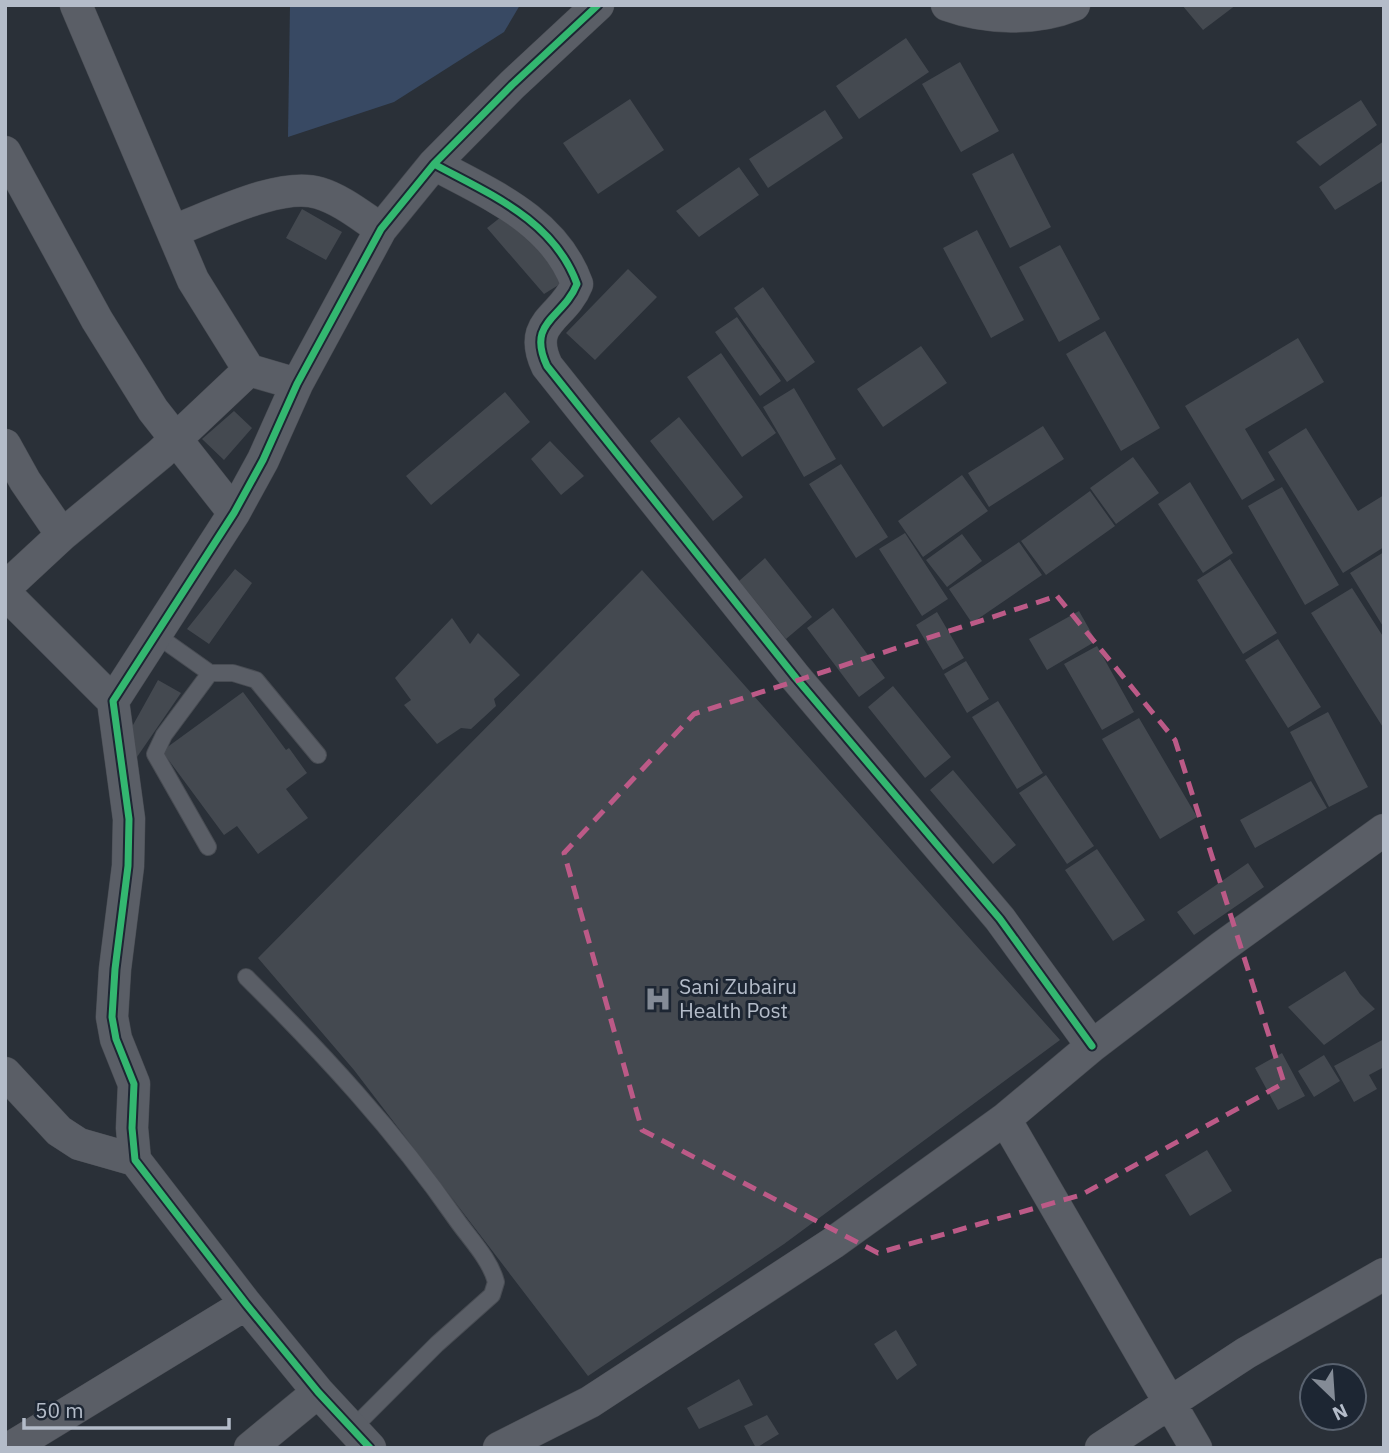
<svg xmlns="http://www.w3.org/2000/svg" width="1389" height="1453" viewBox="0 0 1389 1453" font-family="'IBM Plex Sans',sans-serif">
	<rect width="100%" height="100%" fill="#2a3038"/>
	<path fill="#384963" d="M290,5H520L504,32L394,102L288,137Z"/>
	<path fill="#444950" d="M1182,5H1236L1203,30Z
		M906,38L929,72L859,119L836,86Z
		M960,62L999,131L961,152L922,84Z
		M630,99L664,150L598,194L563,143Z
		M1361,100L1377,125L1320,166L1296,142Z
		M825,110L843,138L768,188L749,159Z
		M1384,141V180L1335,210L1319,187Z
		M1013,153L1051,227L1010,248L972,174Z
		M739,167L759,195L699,237L676,211Z
		M302,209L342,232L326,260L286,238Z
		M506,213L565,281L544,294L487,228Z
		M977,230L1024,320L991,338L943,248Z
		M1060,245L1100,319L1059,342L1019,267Z
		M628,269L657,297L595,360L566,333Z
		M763,287L815,362L787,382L734,308Z
		M737,317L781,381L760,396L715,332Z
		M1105,331L1160,428L1121,451L1066,354Z
		M1298,338L1324,382L1245,429L1275,480L1242,500L1185,406Z
		M921,346L947,383L883,427L857,389Z
		M721,353L776,433L742,457L687,377Z
		M794,388L836,459L804,477L763,407Z
		M505,392L530,422L431,505L406,476Z
		M234,411L252,428L224,460L202,439Z
		M679,417L743,497L713,521L650,441Z
		M1043,426L1064,459L989,507L968,473Z
		M1306,428L1358,511L1384,495V547L1343,573L1268,452Z
		M550,441L584,476L561,495L531,459Z
		M1133,457L1159,493L1116,524L1090,488Z
		M841,464L888,537L856,558L809,484Z
		M962,475L988,511L923,557L898,521Z
		M1190,482L1233,553L1203,573L1158,504Z
		M1282,487L1339,585L1305,605L1248,506Z
		M1090,491L1115,526L1046,575L1021,541Z
		M905,533L948,599L922,616L879,549Z
		M962,534L982,561L947,587L926,560Z
		M1019,542L1042,575L972,623L949,589Z
		M1384,552V628L1350,573Z
		M765,558L812,617L786,639L739,581Z
		M1230,559L1277,633L1243,654L1197,580Z
		M235,569L252,583L209,644L187,629Z
		M642,570L1060,1040L784,1244L588,1376L354,1070L258,958Z
		M1352,588L1384,638V729L1311,613Z
		M833,608L885,678L859,697L807,628Z
		M1079,611L1096,641L1047,670L1029,639Z
		M937,612L964,658L943,670L916,625Z
		M452,618L470,644L478,633L520,675L494,699L496,706L471,729L461,728L437,744L404,705L411,700L395,678Z
		M1278,639L1321,707L1288,728L1245,660Z
		M1097,646L1134,712L1102,730L1064,664Z
		M966,661L989,699L967,713L944,674Z
		M158,680L181,693L137,757L123,743Z
		M893,686L951,757L925,778L868,707Z
		M243,692L286,750L289,748L307,773L286,789L308,818L258,854L237,826L224,835L162,751Z
		M998,701L1043,773L1017,789L972,717Z
		M1328,712L1368,787L1329,807L1290,732Z
		M1139,718L1197,817L1160,839L1102,739Z
		M953,770L1016,845L993,864L930,790Z
		M1046,775L1094,846L1067,864L1019,793Z
		M1311,781L1327,808L1255,848L1240,820Z
		M1097,849L1145,920L1113,941L1065,870Z
		M1248,863L1264,887L1194,935L1177,912Z
		M1345,971L1360,994L1375,1009L1324,1045L1288,1007Z
		M1384,1039V1067L1369,1075L1377,1089L1354,1102L1334,1066Z
		M1282,1053L1305,1096L1278,1110L1255,1068Z
		M1324,1055L1340,1081L1314,1097L1298,1071Z
		M1207,1150L1232,1191L1190,1216L1165,1175Z
		M896,1330L917,1365L897,1380L874,1344Z
		M739,1379L753,1405L699,1429L687,1408Z
		M767,1415L779,1434L756,1448L744,1426Z"/>
	<g fill="none" stroke-linecap="round" stroke-linejoin="round">
		<g stroke="#484c53" stroke-width="18">
			<path id="service" d="M155,634L210,673H233L256,680L318,755
				M208,847L155,754L164,735L210,673
				M246,977C322,1052 395,1131 456,1219C470,1239 490,1259 496,1282L492,1295L437,1344L353,1428"/>
		</g>
		<g stroke="#484c53" stroke-width="33">
			<path id="minor" d="M76,5L193,280L249,370L297,384
				M947,5C986,19 1035,21 1074,5
				M5,152L97,320L153,410L234,513
				M434,164C489,194 554,220 577,284C563,319 526,321 547,366L796,678L1000,919L1092,1046
				M173,231C211,217 281,181 319,193C342,200 361,216 381,229
				M5,445L25,481L62,535
				M5,588L62,535L160,454L249,370
				M5,593L113,701
				M5,1073L59,1131L79,1144L135,1160
				M1005,1119L1196,1448
				M10,1448L246,1304
				M250,1448L318,1392
				M370,1448L318,1392L246,1304L135,1160L132,1128L134,1084L116,1039L112,1017L115,969L128,866L129,819L113,701L234,513L263,460L297,384L381,229L434,164L512,85L598,5
				M499,1448L590,1402L833,1243L1005,1119L1092,1046L1222,947L1384,830
				M1101,1448L1246,1353L1384,1274"/>
		</g>
		<use href="#service" stroke="#5a5e66" stroke-width="16"/>
		<use href="#minor" stroke="#5a5e66" stroke-width="32"/>
		<g stroke="#1d2633" stroke-width="11">
			<path id="cycleway" d="M434,164C489,194 554,220 577,284C563,319 526,321 547,366L796,678L1000,919L1092,1046
				M370,1448L318,1392L246,1304L135,1160L132,1128L134,1084L116,1039L112,1017L115,969L128,866L129,819L113,701L234,513L263,460L297,384L381,229L434,164L512,85L598,5"/>
		</g>
		<use href="#cycleway" stroke="#33b770" stroke-width="7"/>
	</g>
	<path fill="none" stroke="#bc5a87" stroke-width="5" stroke-dasharray="14 9" stroke-linejoin="round" d="M1057,596L1175,740L1284,1083L1081,1195L878,1253L642,1130L564,853L694,714Z"/>
	<defs>
		<g id="hospital-bare" transform="scale(2.1)"><path d="M-5-5h3v3.5h4V-5h3V5h-3V1.5h-4V5h-3Z" fill="#848b96" stroke="#1d2633" stroke-width="2.5" paint-order="stroke"/></g>
	</defs>
	<g fill-rule="evenodd">
		<use href="#hospital-bare" x="658" y="999"/>
	</g>
	<g text-anchor="middle" stroke-width="6" stroke-linejoin="round" paint-order="stroke">
		<g font-size="21" fill="#b4bcc9" stroke="#1d2633" text-anchor="start">
			<text x="679" y="994">Sani Zubairu<tspan x="679" dy="24">Health Post</tspan></text>
		</g>
	</g>
	<rect width="1389" height="1453" fill="none" stroke="#b4bcc9" stroke-width="14"/>
	<g transform="translate(1333 1397) rotate(155)"><circle r="33" fill="#1d2633" stroke="#59626f" stroke-width="2"/>
	<path d="M0-5L12 26L0 18L-12 26Z" fill="#848b96"/>
	<text y="-10" font-size="19" font-weight="bold" text-anchor="middle" fill="#b4bcc9">N</text>
	</g>
	<path d="M24 1418v10h205v-10" fill="none" stroke="#b4bcc9" stroke-width="3.5"/>
	<text x="35" y="1418" font-size="21" fill="#b4bcc9" stroke="#1d2633" stroke-width="5" paint-order="stroke">50 m</text>
</svg>
